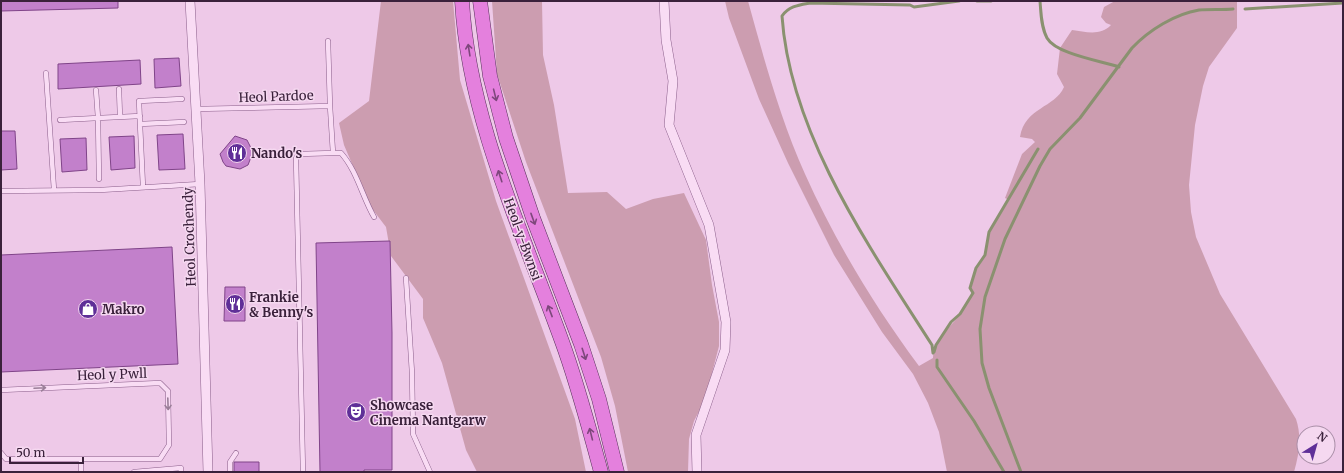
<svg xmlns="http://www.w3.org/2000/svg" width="1344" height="473" viewBox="0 0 1344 473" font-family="Merriweather,serif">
	<rect width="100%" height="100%" fill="#eec9e8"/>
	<path fill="#cc9db0" d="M381,1H453L460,80L496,201L575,419L586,472H477L466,450L442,363L423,318V299L391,256L386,227L370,206L344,145L339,123L369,101Z
		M492,1H542L543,55L554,105L568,193L607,192L626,209L653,199L684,193L706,240L712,285L719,322V346L705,400L694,421L689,439L688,472H628L615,406L601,357L526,162L497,74Z
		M725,1H748C764,59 780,118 805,174C835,241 875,307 919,366L933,358C934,339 951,327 961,313C965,307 969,300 972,294L970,288L976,268L985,255L989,232L1009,200L1005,198L1022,154L1035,142L1032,139L1020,137C1025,107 1055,108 1064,87L1057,74L1060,48L1072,30C1086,32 1101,36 1111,25L1106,23L1101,17L1104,7L1115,1H1237V28L1209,67L1203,86L1195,125L1189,185L1191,212L1196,237L1220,294L1296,419C1302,437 1299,454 1294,472H947L939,432L928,403L913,374L882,332L834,255L788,163L759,99L729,18Z"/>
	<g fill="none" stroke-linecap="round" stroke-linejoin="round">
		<path stroke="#8a9170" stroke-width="3" d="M977,1H991
			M1040,1C1041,13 1041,27 1047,38C1056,54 1101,61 1119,67
			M1245,9L1343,3
			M934,352L936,345L951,322L960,314L973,293L970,288L976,268L985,255L989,232L1038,149
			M933,353L932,345C870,248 790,134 782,16C789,6 799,5 810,3L910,5L914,7L959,1
			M937,360V367L974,421L1004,472
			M1021,472L989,388L982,363L980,329L985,297L1005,239L1040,166L1050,149L1080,118L1132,48C1149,30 1175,14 1199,10C1210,9 1222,10 1233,9"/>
	</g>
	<path fill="#c280cb" stroke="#804489" d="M1,1H118V8L1,11Z
		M179,58L181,86L155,88L154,59Z
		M140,60L141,84L58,89V64Z
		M1,131H15L17,169L1,170Z
		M183,134L185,169L159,170L157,135Z
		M134,136L135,168L111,170L109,137Z
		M235,136L247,140L253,152L248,165L240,169L226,166L223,162L220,154Z
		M86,138L87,170L62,172L60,139Z
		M390,241L392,333V470H364V472H320L316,243Z
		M172,247L178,364L1,372V255Z
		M225,287H245V321H224Z
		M234,462H259V472H234Z"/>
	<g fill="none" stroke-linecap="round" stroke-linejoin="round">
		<g stroke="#8a5e8a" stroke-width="5.5">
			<path id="service" d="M328,41L330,106
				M46,73L54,190
				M119,89L120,117
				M196,109L330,106L333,153L300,154L296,158L303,472
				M60,120L98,118L96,90
				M140,124L139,101L182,99
				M333,153H341C357,171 362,196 374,217
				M99,179L98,118L140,116
				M143,187L140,124L184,122
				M1,191L100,190L200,184
				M406,278L412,373L413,434L430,472
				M1,390L160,383L168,391L169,445L160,459H6L1,453
				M81,460V472
				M134,472L181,468V472
				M230,472V462L236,453"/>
		</g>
		<g stroke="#8a5e8a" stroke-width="10">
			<path id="minor" d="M190,1L200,184L208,472
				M664,1L666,40L673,81L669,125L709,225L726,322L725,350L696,435L697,472"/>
		</g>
		<g stroke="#563159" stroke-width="15">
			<path id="trunk" d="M462,1C469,123 525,237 565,350C579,390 590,431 601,472
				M480,1L490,76L506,138L533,218L581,344L599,399L617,472"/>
		</g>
		<use href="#service" stroke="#f9dcf4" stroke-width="4.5"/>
		<use href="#minor" stroke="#f9dcf4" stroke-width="9"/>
		<use href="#trunk" stroke="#e480dd" stroke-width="14"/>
	</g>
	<defs><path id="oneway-shaft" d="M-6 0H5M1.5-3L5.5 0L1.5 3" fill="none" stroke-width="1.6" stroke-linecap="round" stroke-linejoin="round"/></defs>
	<g stroke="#7e477c">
		<use href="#oneway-shaft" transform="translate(469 50) rotate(-99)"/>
		<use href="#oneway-shaft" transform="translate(495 95) rotate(76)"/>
		<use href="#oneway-shaft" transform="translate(500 176) rotate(-108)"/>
		<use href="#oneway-shaft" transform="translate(533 219) rotate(70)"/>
		<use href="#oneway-shaft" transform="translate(550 311) rotate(-111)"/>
		<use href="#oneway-shaft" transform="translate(584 354) rotate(72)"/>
		<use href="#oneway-shaft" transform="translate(591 434) rotate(-104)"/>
	</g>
	<g stroke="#9a7e98">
		<use href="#oneway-shaft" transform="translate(40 388) rotate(-3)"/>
		<use href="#oneway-shaft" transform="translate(168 404) rotate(88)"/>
	</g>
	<defs>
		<g id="restaurant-disc" transform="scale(1)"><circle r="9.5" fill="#5f2f98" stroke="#f5d8f0"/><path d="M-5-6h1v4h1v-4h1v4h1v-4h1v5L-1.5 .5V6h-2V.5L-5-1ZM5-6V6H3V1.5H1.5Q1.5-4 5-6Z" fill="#fff"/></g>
		<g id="shop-disc" transform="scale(1)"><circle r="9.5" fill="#5f2f98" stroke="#f5d8f0"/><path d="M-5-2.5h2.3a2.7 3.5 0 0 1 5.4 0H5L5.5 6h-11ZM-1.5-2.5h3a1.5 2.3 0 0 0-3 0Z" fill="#fff"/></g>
		<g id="theatre-disc" transform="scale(1)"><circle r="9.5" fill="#5f2f98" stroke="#f5d8f0"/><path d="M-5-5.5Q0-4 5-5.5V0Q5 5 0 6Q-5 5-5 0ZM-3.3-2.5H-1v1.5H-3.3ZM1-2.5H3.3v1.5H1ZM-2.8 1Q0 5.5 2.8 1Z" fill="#fff"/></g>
	</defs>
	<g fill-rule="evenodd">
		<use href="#restaurant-disc" x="237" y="153"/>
		<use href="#restaurant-disc" x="235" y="304"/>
		<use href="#shop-disc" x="88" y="309"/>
		<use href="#theatre-disc" x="356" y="412"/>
	</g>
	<g text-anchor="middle" stroke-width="3" stroke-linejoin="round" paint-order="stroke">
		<g font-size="13" fill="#3a213b" stroke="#f5d8f0">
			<text transform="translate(276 96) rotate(-2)" y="5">Heol Pardoe</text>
			<text transform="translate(189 237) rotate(-92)" y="5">Heol Crochendy</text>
			<text transform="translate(523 239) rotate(70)" y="5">Heol-y-Bwnsi</text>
			<text transform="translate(112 374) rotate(-2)" y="5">Heol y Pwll</text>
		</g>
		<g font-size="13" font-weight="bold" fill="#3a213b" stroke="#f5d8f0" text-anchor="start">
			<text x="251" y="158">Nando's</text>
			<text x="249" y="302">Frankie<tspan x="249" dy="15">&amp; Benny's</tspan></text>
			<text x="102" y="314">Makro</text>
			<text x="370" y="410">Showcase<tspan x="370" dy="15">Cinema Nantgarw</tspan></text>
		</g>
	</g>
	<rect width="1344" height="473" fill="none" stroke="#3a213b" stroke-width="4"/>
	<g transform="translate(1316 445) rotate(37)"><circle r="19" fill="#f5d8f0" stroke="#aa8fa8"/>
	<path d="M0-3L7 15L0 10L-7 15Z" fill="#5f2f98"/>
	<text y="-6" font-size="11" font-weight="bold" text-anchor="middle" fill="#3a213b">N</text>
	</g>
	<path d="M10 457v6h73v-6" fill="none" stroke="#3a213b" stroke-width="2"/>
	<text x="16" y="457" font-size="12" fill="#3a213b" stroke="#f5d8f0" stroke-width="3" paint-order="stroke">50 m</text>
</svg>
